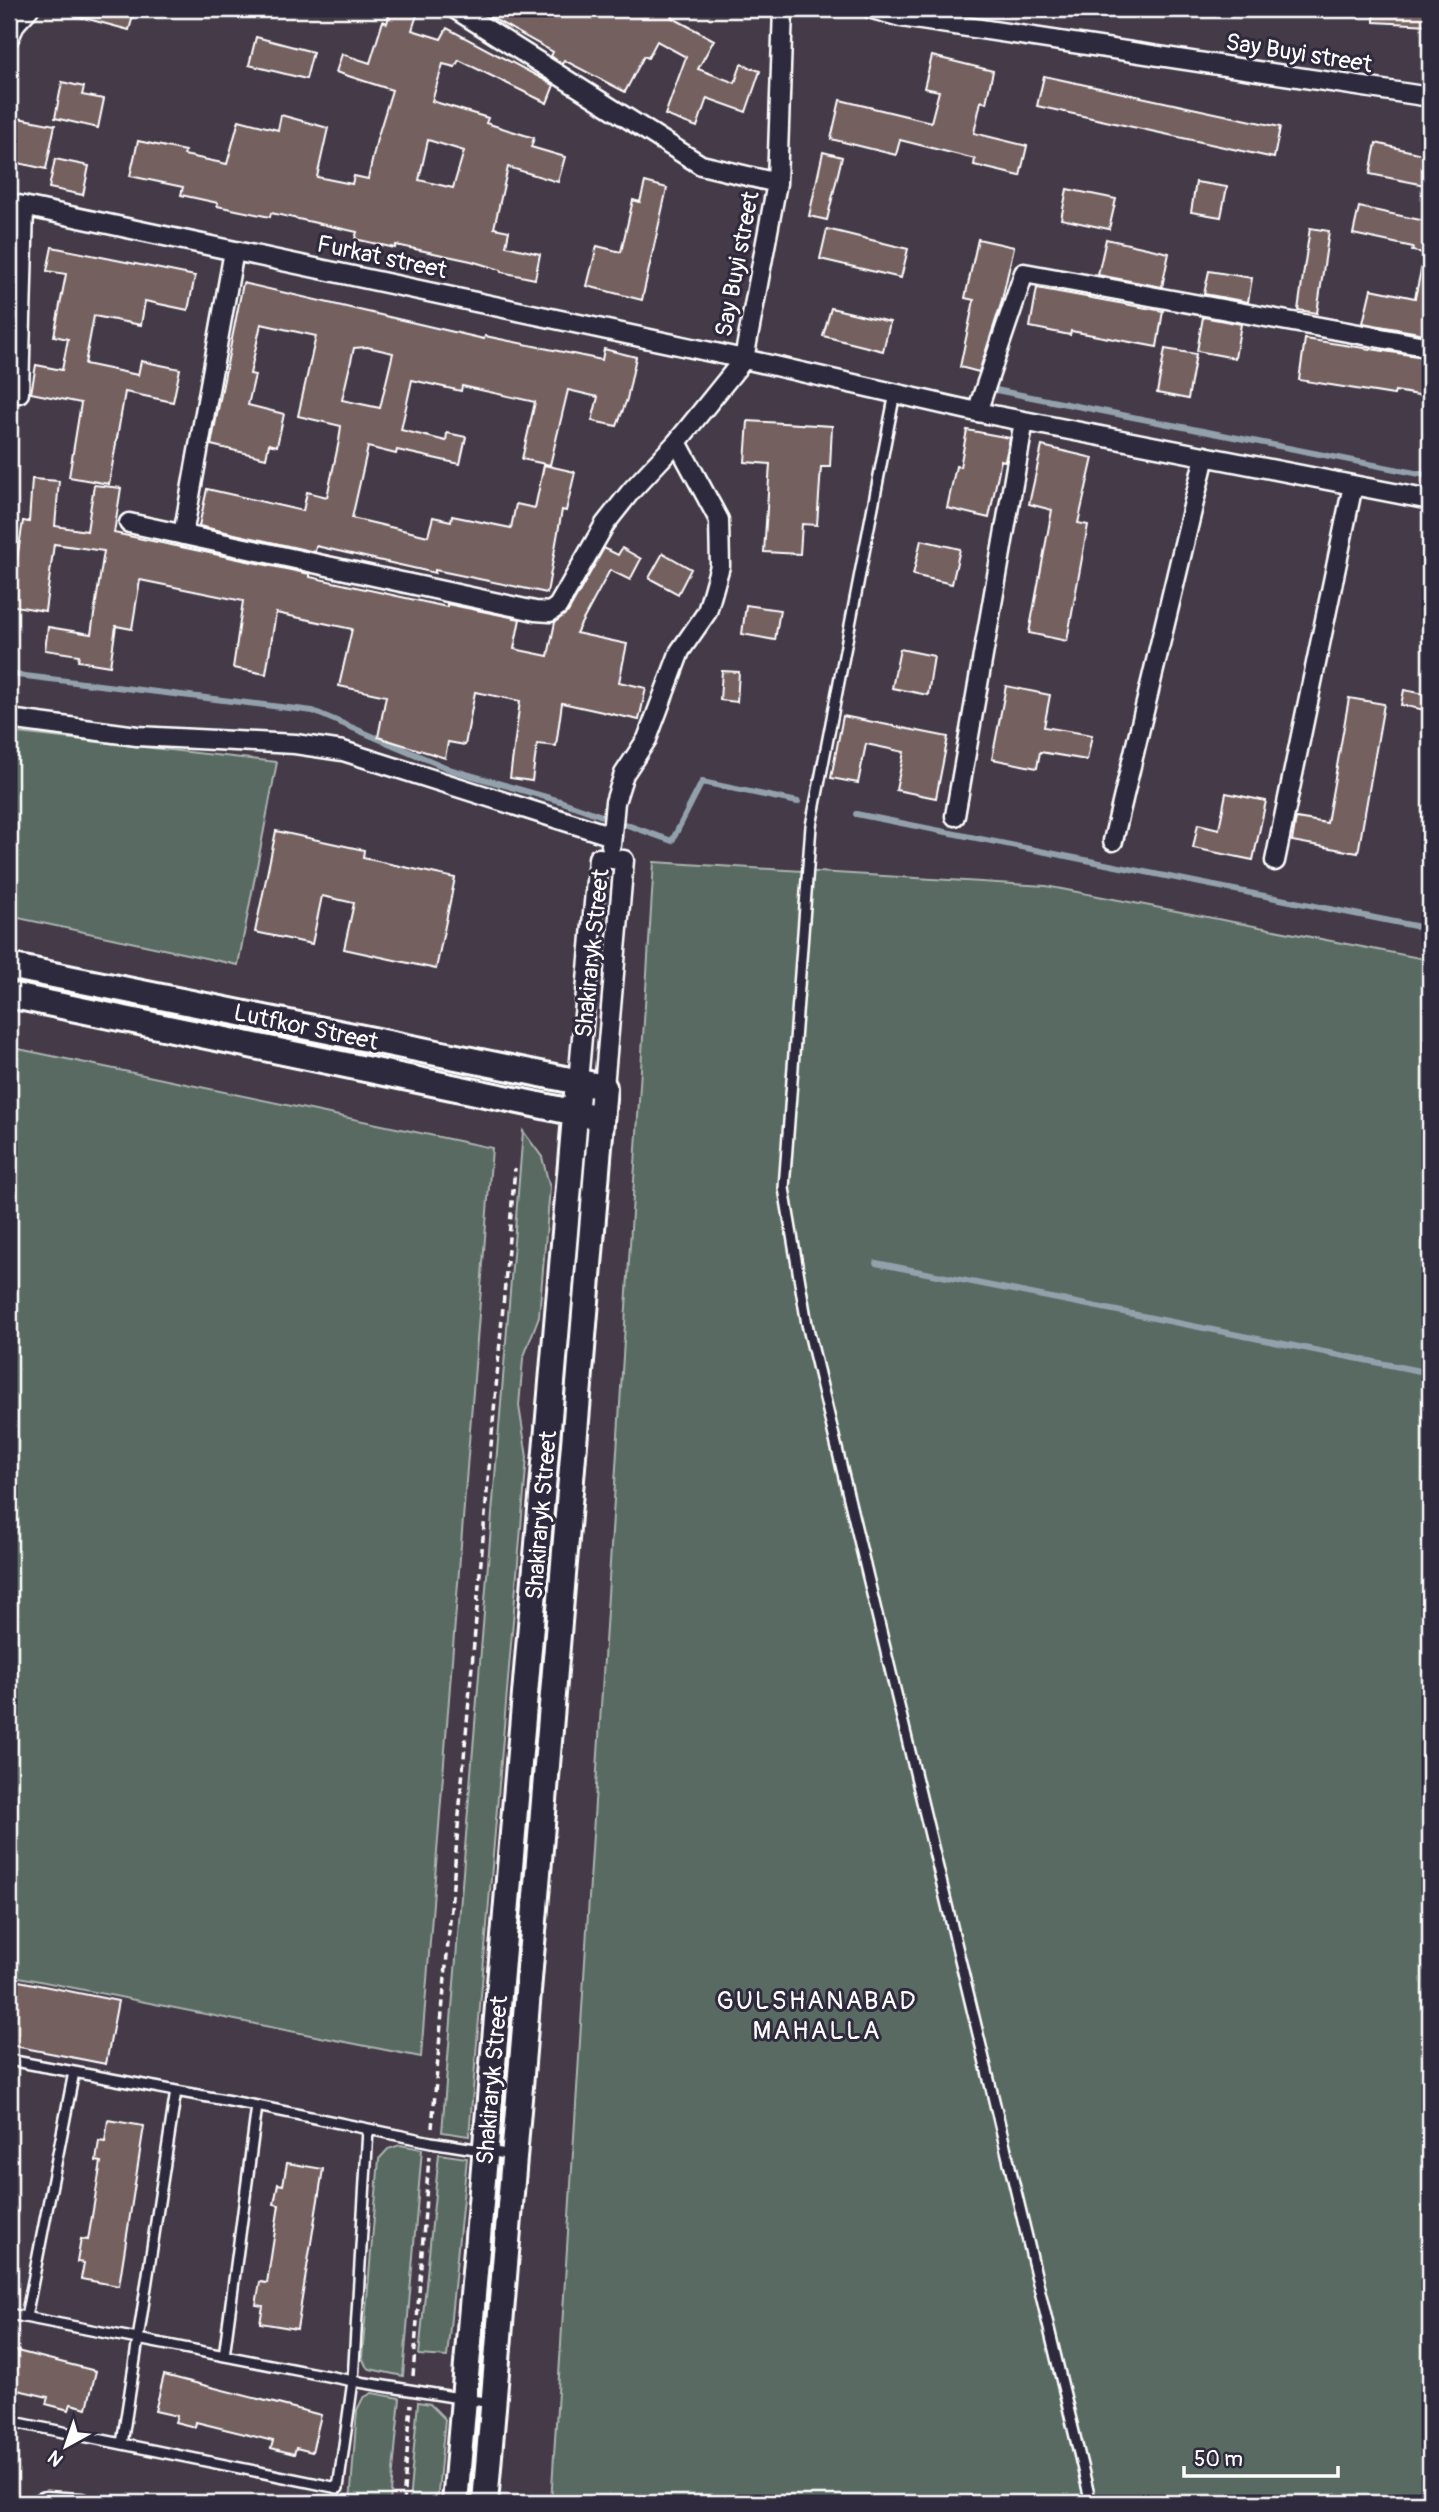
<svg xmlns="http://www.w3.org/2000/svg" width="1439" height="2512" viewBox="0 0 1439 2512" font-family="Pangolin,sans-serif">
	<rect width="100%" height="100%" fill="#443a48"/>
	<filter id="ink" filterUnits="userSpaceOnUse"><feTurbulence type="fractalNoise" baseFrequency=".0143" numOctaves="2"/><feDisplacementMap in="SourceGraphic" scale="14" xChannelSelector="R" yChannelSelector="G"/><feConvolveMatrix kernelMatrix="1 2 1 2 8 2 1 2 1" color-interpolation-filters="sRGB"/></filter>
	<g filter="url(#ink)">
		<path fill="#596a62" stroke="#acb4b0" stroke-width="2" d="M9,732L277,762L238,965L9,916Z
			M654,862L1046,886L1430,960V2503H551Z
			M9,1047L492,1148L421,2057L9,1975Z
			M523,1131L542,1157L550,1188L539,1316L523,1359L519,1406L527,1457L469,2136L442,2132Z
			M400,2145L422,2149L403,2376L370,2369L366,2366L362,2357L379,2159L388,2149Z
			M439,2154L467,2158L447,2357L419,2355Z
			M372,2393L400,2398L390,2503H350L357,2410L363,2398Z
			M418,2402L430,2404L445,2419L437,2503H409Z"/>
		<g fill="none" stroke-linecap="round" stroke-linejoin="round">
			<path stroke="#93a1ac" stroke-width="6" d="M996,390L1430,476
				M9,674L313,711L452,770L560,801L672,841L702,782L798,802
				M856,814L1430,929
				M876,1263L1430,1373"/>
		</g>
		<path fill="#746160" stroke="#fff" stroke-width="2" fill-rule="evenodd" d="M70,9H135L129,30L69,14Z
			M391,9H419L412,30L441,39L447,28L554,85L547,103L459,60L455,67L443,64L432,101L488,118L486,123L534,138L531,147L565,157L558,182L508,167L494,228L509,231L506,246L540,254L535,279L501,272V270L471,261L396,245L395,248L355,239L357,232L271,213L270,217L217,206L218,203L181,195L183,187L130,176L138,141L185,151L184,155L227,164L239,120L278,130L281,115L328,128L317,177L352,184L354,176L368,179L377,139L392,90L336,72L342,54L370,63L383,21L387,23ZM428,140L464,151L453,188L419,180Z
			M476,9H676L671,17L714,40L698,69L735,83L741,64L760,71L746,112L707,98L697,127L665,115L686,57L657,41L648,58L644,56L625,92L564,60L562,64L551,56L553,52Z
			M1374,9H1430V25L1374,22Z
			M256,37L313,52L306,79L249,65Z
			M932,56L993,71L986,103L981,101L974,133L1027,146L1020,176L974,165L975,159L900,140L896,155L831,139L840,100L931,122L939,91L924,88Z
			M1044,76L1280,127L1274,158L1037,106Z
			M62,82L84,87L82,95L104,99L98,128L55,118Z
			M18,118L55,125L46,169L9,161Z
			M1376,143L1430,156V186L1370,174Z
			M823,152L842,157L827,220L809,216Z
			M55,159L89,166L83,195L49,188Z
			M645,182L667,188L642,300L587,286L597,246L621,252L633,200L640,202Z
			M1196,182L1227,187L1221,217L1191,212Z
			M1067,189L1116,199L1109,229L1061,219Z
			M1359,207L1430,222V254L1412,251L1413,247L1353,234Z
			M1310,228L1329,231L1317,313L1298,310Z
			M827,229L908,249L901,278L820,259Z
			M978,239L1014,247L1001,304L979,372L960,367L974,300L965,298Z
			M1106,239L1169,253L1162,287L1098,275Z
			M52,247L195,276L188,310L145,301L141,325L94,316L85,364L138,375L141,361L180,369L173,402L125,392L109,484L69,477L81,403L31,393L36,365L62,370L68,339L54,336L66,274L47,271Z
			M1423,261H1430V335L1363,323L1371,289L1415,298Z
			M1209,271L1252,278L1248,302L1204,294Z
			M243,283L484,339L485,336L602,360L604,349L636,357L627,399L617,426L592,421L598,397L568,390L550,465L522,459L535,402L462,386L461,391L412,380L401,430L446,441L447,433L466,437L460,464L397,450L396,454L368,447L352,518L428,536L433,517L451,521L452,516L511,528L516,504L535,508L544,465L575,472L566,511L562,510L547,593L435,570V573L316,546L315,552L199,526L207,489L303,511L307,492L327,497L339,441L341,426L298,416L316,336L261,324L250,374L255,375L248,405L284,414L277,446L269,444L266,458L211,445ZM367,347L393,353L380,408L342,400L354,348Z
			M1037,288L1163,311L1157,347L1071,331L1070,335L1030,327Z
			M831,308L890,322L883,351L823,336Z
			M1203,317L1241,324L1235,358L1197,351Z
			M1305,339L1430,358V397L1395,391L1394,395L1299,380Z
			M1165,349L1196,354L1188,399L1157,393Z
			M748,421L832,426L830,467H821L817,525L802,524L800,554L764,552L770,464L745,462Z
			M967,430L1010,438L1005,461L1001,460L989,518L947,508L956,466L960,467Z
			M1042,446L1093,458L1078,523L1088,525L1067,641L1029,633L1052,510L1029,504Z
			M32,479L59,481L55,526L87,531L94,485L121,488L114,533L310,574V577L447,607V604L520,619L514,649L548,656L555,622L568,612L604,548L618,555L622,548L641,559L630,580L610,570L576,633L627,644L619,682L646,688L639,720L562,703L556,746L537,744L532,781L510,778L520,701L475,692L465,745L448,742L445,758L378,737L386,696L339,686L352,629L276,613L266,674L233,668L243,601L140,580L132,629L116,626L110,666L78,661L79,655L45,650L48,627L91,634L104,551L54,544L45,611L9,605L12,558L17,559L23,521L29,522Z
			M921,540L960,549L952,584L913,575Z
			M663,553L691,569L678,594L649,578Z
			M746,605L780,610L775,640L742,634Z
			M900,649L934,656L928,695L892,688Z
			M722,671L739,672L737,702L720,700Z
			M1006,686L1050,695L1044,727L1092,735L1087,760L1040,752L1037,768L992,759Z
			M1404,690L1430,695V711L1401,705Z
			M1349,698L1384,704L1358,853L1292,841L1296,818L1327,823Z
			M843,716L948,737L936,798L896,790L904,752L866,744L858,783L831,778Z
			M1226,793L1266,801L1253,860L1193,848L1198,824L1219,829Z
			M276,831L364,850L363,858L455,878L436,969L344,949L354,903L322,896L312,944L255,932Z
			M14,1980L118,2001L106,2064L9,2045V2008Z
			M108,2120L144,2126L119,2286L81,2279L84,2263L77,2262L81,2239L88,2240L101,2162L96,2161L99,2141L105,2142Z
			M287,2163L323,2169L297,2329L260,2323L263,2306L256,2305L260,2282L267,2283L279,2205L274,2204L278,2184L283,2185Z
			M9,2349L96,2371L87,2408L71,2404L69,2410L46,2404L48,2397L9,2388Z
			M164,2375L321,2415L312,2452L296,2448L294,2454L271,2448L273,2441L196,2422L195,2427L175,2422L177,2416L155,2411Z"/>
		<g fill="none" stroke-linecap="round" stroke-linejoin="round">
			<g stroke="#fff" stroke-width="14">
				<path id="service" d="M895,393L811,826L784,1188L807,1324L1091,2503
					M9,2060L257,2106L431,2142L513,2155
					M9,2314L353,2381L491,2403
					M26,2317L74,2072
					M224,2356L257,2106
					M9,2421L338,2488L353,2381L368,2130
					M122,2444L176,2091"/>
			</g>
			<g stroke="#fff" stroke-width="23">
				<path id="minor" d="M455,9L701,165L777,183
					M872,9L901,17L1430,97
					M9,38L16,23L29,9
					M9,203L744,359L977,412L1430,500
					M19,393L24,206
					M977,412L1024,273L1430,347
					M129,523L535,611L550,612L558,606L605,524L631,491L677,442L744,359L777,183L783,9
					M183,535L234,251
					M9,719L137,736L295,744L343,751L612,836
					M955,816L1024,421
					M1113,841L1205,456
					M611,845L615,802L624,774L647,739L680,651L707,612L720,566L719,520L677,442
					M1275,861L1353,485
					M578,1082L598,858L624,860L604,1087
					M41,2503L46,2501L81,2503"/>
			</g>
			<g stroke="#fff" stroke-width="30">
				<path id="secondary" d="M9,966L604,1087L485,2503
					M9,995L591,1116
					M455,2503L578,1082"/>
			</g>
			<path stroke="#fff" stroke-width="3.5" stroke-dasharray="7 5" stroke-linecap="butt" d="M432,2128L515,1168
				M413,2376L429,2156
				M403,2503L411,2404"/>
			<use href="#service" stroke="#2f2a3d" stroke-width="9"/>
			<use href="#minor" stroke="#2f2a3d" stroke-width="18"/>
			<use href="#secondary" stroke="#2f2a3d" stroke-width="24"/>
		</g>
	</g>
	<g text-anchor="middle" stroke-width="6" stroke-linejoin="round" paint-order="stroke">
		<g font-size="24" fill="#fff" stroke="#2f2a3d">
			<text transform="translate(1299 53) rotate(9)" y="8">Say Buyi street</text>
			<text transform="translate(382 257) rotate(12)" y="8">Furkat street</text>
			<text transform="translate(737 264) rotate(-79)" y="8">Say Buyi street</text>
			<text transform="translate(592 953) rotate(-84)" y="8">Shakiraryk Street</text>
			<text transform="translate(306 1027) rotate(12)" y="8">Lutfkor Street</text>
			<text transform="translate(541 1515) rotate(-85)" y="8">Shakiraryk Street</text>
			<text transform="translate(492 2080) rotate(-85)" y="8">Shakiraryk Street</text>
		</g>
		<g font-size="26" letter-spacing="2" fill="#fff" stroke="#2f2a3d">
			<text x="817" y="2009">GULSHANABAD<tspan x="817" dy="30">MAHALLA</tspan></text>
		</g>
	</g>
	<rect width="1439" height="2512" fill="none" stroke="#2f2a3d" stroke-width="35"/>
	<rect x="18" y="18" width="1404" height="2477" fill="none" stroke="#fff" stroke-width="2.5" filter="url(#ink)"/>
	<g transform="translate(66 2446) rotate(220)" stroke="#2f2a3d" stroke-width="5" paint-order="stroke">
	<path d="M0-5L12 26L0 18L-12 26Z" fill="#ffffff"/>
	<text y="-10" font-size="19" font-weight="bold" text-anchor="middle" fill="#ffffff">N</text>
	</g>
	<path d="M1184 2466v10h154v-10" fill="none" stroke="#ffffff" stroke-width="3.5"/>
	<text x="1194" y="2466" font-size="21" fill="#ffffff" stroke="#2f2a3d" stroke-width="5" paint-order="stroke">50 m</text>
</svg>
